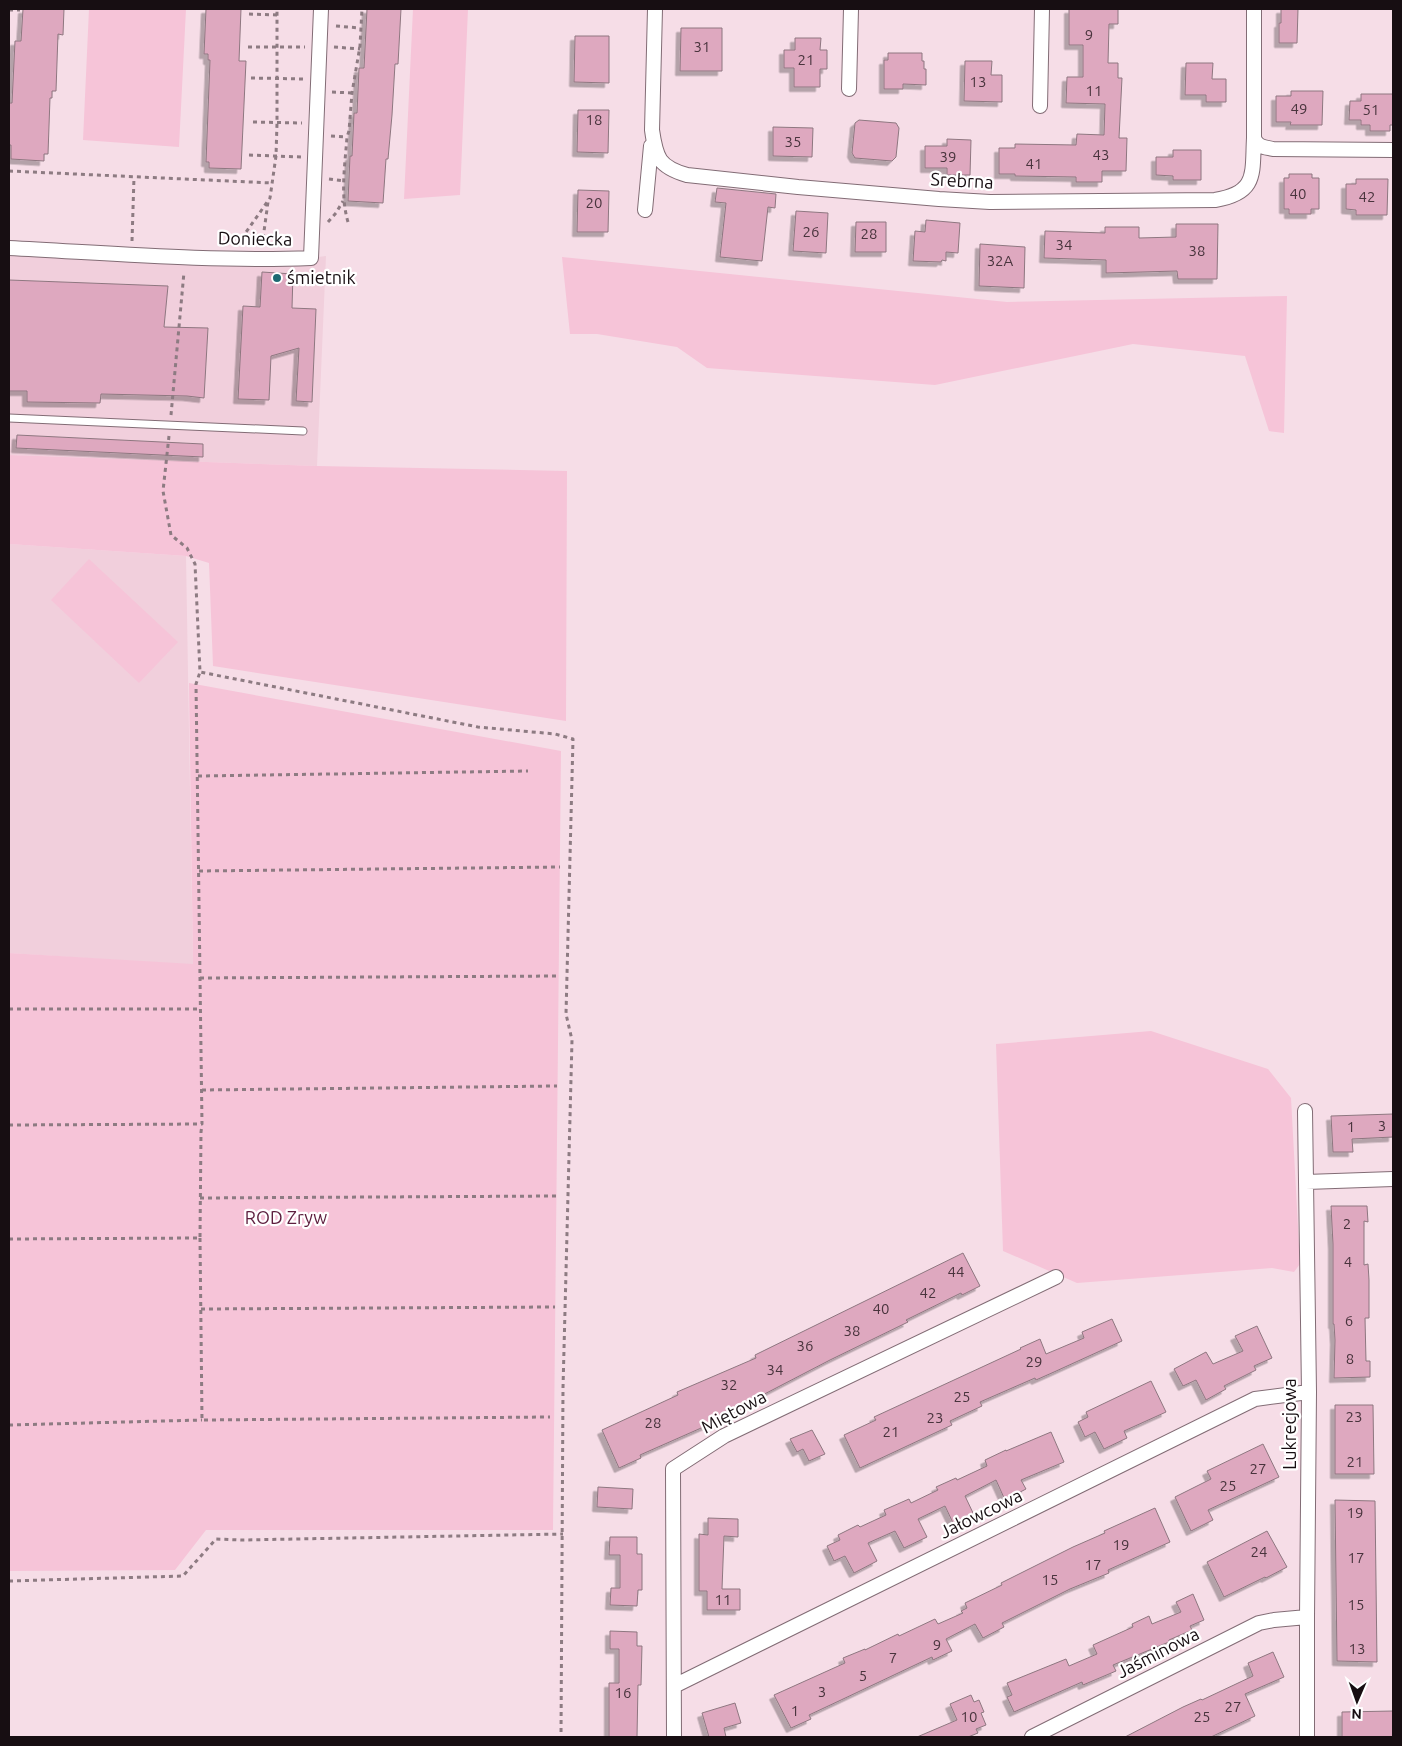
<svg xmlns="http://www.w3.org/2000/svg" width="1402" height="1746" viewBox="0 0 1402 1746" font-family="Ubuntu,sans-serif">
	<defs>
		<filter id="shadow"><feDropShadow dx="-4.5" dy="4.5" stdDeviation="0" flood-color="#0004"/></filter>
	</defs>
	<rect width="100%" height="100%" fill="#f6dde7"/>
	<path fill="#f1cfdc" d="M9,248L311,258L326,256L317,466L9,455Z
		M9,544L186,556L193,965L9,953Z"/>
	<path fill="#f6c4d8" d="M89,9H186L179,147L83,140Z
		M413,9H468L460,195L404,199Z
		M562,257L1007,302L1287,296L1284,433L1269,431L1245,356L1133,344L935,385L707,368L677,347L597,334H570Z
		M9,455L317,466L567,471L566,721L213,666L209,563L186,556L9,544Z
		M89,559L178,642L139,683L51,600Z
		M189,683L561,751L553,1530H206L175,1570L9,1571V953L193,964Z
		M1151,1031L1268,1069L1291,1098L1300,1264L1294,1272L1272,1268L1077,1283L1003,1251L996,1044Z"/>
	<path fill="#dea8bf" stroke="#8e7780" filter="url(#shadow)" d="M23,9H64L63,35L58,34L56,91H52V98H50L48,154H44V161L11,159V145H9V103H12L15,41H21Z
		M206,9H241L239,61H246L241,169L209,168V162H206L210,60H208V54H204Z
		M367,9H401L398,64H395L392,115L388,159H386L383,203L348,201L350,156H352L354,113H357L359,68H364Z
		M1069,9H1118V24H1109L1108,63H1118V78H1122L1119,138H1127L1126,171H1102V182H1076V177L1015,176V174H999V148H1015V144L1076,145L1077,134L1104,135L1105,104L1066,103L1067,77H1083V45H1069Z
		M1281,9H1298L1297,43H1279V23H1281Z
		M681,28H722V71H680Z
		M575,36H609V83L574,82Z
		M795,38H821L820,50H827V69H820V87H794V68H784V50H795Z
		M888,53H922V61H924V69H926V85L903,84V89H884V60H888Z
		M965,61H992L991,75H1002V102L964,101Z
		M1186,63H1213L1212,79H1226V102H1206V95H1185Z
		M1291,91H1323L1322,125H1290L1291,122H1276V96H1291Z
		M1361,94H1393V125H1390V131H1370V125H1361V120H1349L1350,101H1361Z
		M578,110H609L608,153L577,152Z
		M859,120L896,123L899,128L896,157L892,161L855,158L852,153L855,123Z
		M773,127L813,128L812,157L773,156Z
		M947,139L971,140L970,175H947V168H925V146H947Z
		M1173,150H1201V180H1173V176L1156,175V157H1173Z
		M1289,174H1312V178H1319V209H1311V214H1289V209H1284V178H1289Z
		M1356,179H1388L1387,215H1356V210L1346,209V184H1356Z
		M717,188L776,194L775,208L768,207L762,261L720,257L726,203L715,202Z
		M578,190L609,191L608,232H577Z
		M796,211L828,213L826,253L793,251Z
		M926,220L960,223L958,253L946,252V261L942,260L941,262L913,261L915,231L925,232Z
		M856,222H886V252H855Z
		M1176,224H1218L1217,279H1178L1177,271L1106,273V260L1044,258L1045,231L1105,233V227H1139V238L1176,237Z
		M980,244L1025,247L1024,288L979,286Z
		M262,272L293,274L292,308L316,309L312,402L296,401L299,348L271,356L269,400L238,399L243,306L260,307Z
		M9,280L168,286L164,327L208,328L204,398L187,396L101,394L100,403L27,402V391H9Z
		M17,435L203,444V457L16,448Z
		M1393,1114V1137L1352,1139L1353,1152H1333L1331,1116Z
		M1331,1206H1367L1368,1222L1364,1221V1265L1368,1264L1369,1280V1318H1365L1366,1361H1370V1377L1334,1378L1335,1340L1334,1324H1333V1244Z
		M963,1253L980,1286L962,1295L961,1293L906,1320L908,1322L830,1360L753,1400L754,1401L715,1418L717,1421L640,1455L641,1458L619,1468L602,1430L678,1395L677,1392L756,1358L755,1355Z
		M1112,1319L1122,1341L1054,1372L1036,1380L1035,1378L980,1402L982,1406L950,1421L952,1425L860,1468L844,1435L876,1420L874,1417L1021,1349L1020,1348L1040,1339L1046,1354L1084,1338L1082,1332Z
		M1257,1326L1272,1358L1254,1366L1256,1370L1224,1386L1226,1389L1206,1400L1196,1380L1183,1386L1174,1369L1206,1352L1213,1364L1243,1351L1235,1336Z
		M1151,1381L1166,1412L1124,1431L1127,1438L1104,1449L1095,1432L1085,1437L1078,1422L1088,1417L1086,1412Z
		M1335,1405H1373L1374,1474H1335Z
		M812,1430L825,1454L809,1461L803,1449L797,1452L790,1439Z
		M1051,1432L1064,1462L1021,1480L1026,1489L1005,1500L996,1480L965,1496L974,1515L954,1525L945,1506L918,1519L927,1537L904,1548L895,1531L868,1543L877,1561L854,1573L845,1556L834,1561L827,1546L840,1540L838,1535L858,1525L860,1527L886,1515L884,1510L909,1499L911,1503L938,1490L936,1487L956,1478L957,1480L987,1466L985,1460L1006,1450V1451Z
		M1263,1444L1279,1477L1208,1510L1213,1520L1191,1531L1175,1497L1211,1479L1207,1471Z
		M598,1487L633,1489L632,1509L597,1507Z
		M1335,1500L1375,1501L1377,1662L1337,1661Z
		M1155,1508L1170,1542L1108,1570L1109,1573L1070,1589L1002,1623L1004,1627L983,1638L975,1624L946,1639L952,1651L933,1660L932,1657L841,1700L809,1715L811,1719L791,1728L774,1695L845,1663L843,1658L865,1649V1650L898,1634L899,1636L935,1619L938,1624L963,1613L961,1611L967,1608L965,1603L1002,1585L1001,1583L1073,1547L1105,1533L1104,1531Z
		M708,1518L738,1519V1537L724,1536L722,1589H740V1610H707V1591H699V1534L708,1535Z
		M1267,1531L1287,1567L1266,1578L1265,1577L1224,1597L1207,1562Z
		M610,1537H637V1554H642V1590H638L637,1606L610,1605L611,1588H620V1555H609Z
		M1193,1594L1204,1620L1190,1626L1192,1630L1169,1640V1642L1113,1665L1116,1671L1083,1685L1082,1682L1014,1712L1007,1697L1012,1695L1007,1683L1066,1659L1069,1666L1097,1654L1093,1645L1133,1627L1132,1624L1149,1616L1152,1624L1181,1612L1176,1602Z
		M610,1631L637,1632V1646H642L641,1685H638L637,1737H609V1683H619V1649H610Z
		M1273,1652L1284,1677L1245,1694L1255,1716L1211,1737H1125L1183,1707L1201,1699L1202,1700L1253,1676L1248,1663Z
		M971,1695L974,1702L979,1700L984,1712L981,1713L986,1725L976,1729L978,1733L968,1737H917L957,1720L950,1704Z
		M735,1703L741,1723L724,1728L726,1737H709L702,1713Z
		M1393,1711V1737H1342V1712Z"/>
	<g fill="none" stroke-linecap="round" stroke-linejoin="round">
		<g stroke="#826c75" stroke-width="9">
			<path id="service" d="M9,418L303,431"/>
		</g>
		<g stroke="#826c75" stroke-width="16">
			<path id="minor" d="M655,9L652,130C656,158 659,167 687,175L798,187L939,199L990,202L1215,200C1258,193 1252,173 1254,138
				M1254,9V138C1257,147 1264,147 1273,149L1393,150
				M849,89L851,9
				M1040,106L1042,9
				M645,210L651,146
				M9,248C108,253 212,262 311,258L321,9
				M1305,1111L1309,1392L1307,1617V1737
				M1306,1182L1393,1179
				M674,1686L1255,1399L1309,1392
				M674,1737L673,1469L724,1436L1056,1277
				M1032,1737L1259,1623L1274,1620L1307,1617"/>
		</g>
		<path stroke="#8d7b82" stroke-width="3" stroke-dasharray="4 4" stroke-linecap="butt" d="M9,10H20
			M249,14L277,15
			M336,26L360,28
			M248,47H305
			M334,47L360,49
			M251,78L305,79
			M332,92L352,93
			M253,122L302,123
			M331,136L347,137
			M249,155L301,157
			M9,171L272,183
			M329,179L344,181
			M328,222L336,213L343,201
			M348,222C340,195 345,165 347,137L349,131L352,93L360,46L362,9
			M132,241L134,177
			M237,245L270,198L276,156L277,123V9
			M262,246L268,202
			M171,415L184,272
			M169,436L163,491L171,535L187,548L195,564L200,672L478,727L555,734L573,739L566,1014L572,1040L563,1388L561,1737
			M198,776L528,771
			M199,871L560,867
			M200,978L559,976
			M9,1009H201
			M202,1090L557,1086
			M9,1125L202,1124L196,684L200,672
			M200,1198L556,1196
			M200,1238L202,1420L550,1417
			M9,1239L200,1238L201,1132L202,1125
			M201,1309L555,1307
			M9,1425L202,1420
			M9,1581L183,1576L216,1539L242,1540L563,1534"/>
		<use href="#service" stroke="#fff" stroke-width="7"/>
		<use href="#minor" stroke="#fff" stroke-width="14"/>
	</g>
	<circle fill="#1d6972" stroke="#fff" stroke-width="2" cx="277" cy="278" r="5"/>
	<g text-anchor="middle" stroke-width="4.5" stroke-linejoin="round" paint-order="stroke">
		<g font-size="15" fill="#49343d">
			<text x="1089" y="40">9</text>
			<text x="702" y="52">31</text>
			<text x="806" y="65">21</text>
			<text x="978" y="87">13</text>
			<text x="1094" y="96">11</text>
			<text x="1299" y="114">49</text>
			<text x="1371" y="115">51</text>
			<text x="594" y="125">18</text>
			<text x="793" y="147">35</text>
			<text x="1101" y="160">43</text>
			<text x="948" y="162">39</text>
			<text x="1034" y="169">41</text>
			<text x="1298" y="199">40</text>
			<text x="1367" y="202">42</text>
			<text x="594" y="208">20</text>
			<text x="811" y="237">26</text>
			<text x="869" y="239">28</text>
			<text x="1064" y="250">34</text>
			<text x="1197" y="256">38</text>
			<text x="1000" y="266">32A</text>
			<text x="1382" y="1131">3</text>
			<text x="1351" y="1132">1</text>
			<text x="1347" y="1229">2</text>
			<text x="1348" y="1267">4</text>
			<text x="956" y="1277">44</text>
			<text x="928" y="1298">42</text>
			<text x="881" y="1314">40</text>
			<text x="1349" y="1326">6</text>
			<text x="852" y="1336">38</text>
			<text x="805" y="1351">36</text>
			<text x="1350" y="1364">8</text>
			<text x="1034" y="1367">29</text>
			<text x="775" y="1375">34</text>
			<text x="729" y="1390">32</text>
			<text x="962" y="1402">25</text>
			<text x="1354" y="1422">23</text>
			<text x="935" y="1423">23</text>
			<text x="653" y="1428">28</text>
			<text x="891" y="1437">21</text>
			<text x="1355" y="1467">21</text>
			<text x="1258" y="1474">27</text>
			<text x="1228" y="1491">25</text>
			<text x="1355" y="1518">19</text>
			<text x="1121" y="1550">19</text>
			<text x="1259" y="1557">24</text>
			<text x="1356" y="1563">17</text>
			<text x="1093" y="1570">17</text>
			<text x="1050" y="1585">15</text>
			<text x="723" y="1605">11</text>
			<text x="1356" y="1610">15</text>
			<text x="937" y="1650">9</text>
			<text x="1357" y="1654">13</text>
			<text x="893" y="1663">7</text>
			<text x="863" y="1681">5</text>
			<text x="822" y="1697">3</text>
			<text x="623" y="1698">16</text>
			<text x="1233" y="1712">27</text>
			<text x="795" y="1716">1</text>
			<text x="969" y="1722">10</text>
			<text x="1202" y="1722">25</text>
		</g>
		<g font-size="18" fill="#170e12" stroke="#fff">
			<text transform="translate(962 181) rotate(3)" y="6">Srebrna</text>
			<text transform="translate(255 239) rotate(1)" y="6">Doniecka</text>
			<text transform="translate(734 1412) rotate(-28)" y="6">Miętowa</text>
			<text transform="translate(1290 1424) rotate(-90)" y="6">Lukrecjowa</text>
			<text transform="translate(981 1514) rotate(-26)" y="6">Jałowcowa</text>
			<text transform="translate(1158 1653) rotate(-27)" y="6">Jaśminowa</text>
		</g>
		<g font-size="18" fill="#170e12" stroke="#fff" text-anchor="start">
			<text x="287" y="284">śmietnik</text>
		</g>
		<g font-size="18" fill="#5d1e3e" stroke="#fff">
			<text x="286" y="1224">ROD Zryw</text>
		</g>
	</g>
	<rect width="1402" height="1746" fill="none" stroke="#170e12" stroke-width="20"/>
	<g transform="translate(1357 1701) rotate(182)" stroke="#ffffff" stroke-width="4" paint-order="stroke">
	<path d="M0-4L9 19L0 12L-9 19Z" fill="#170e12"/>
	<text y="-8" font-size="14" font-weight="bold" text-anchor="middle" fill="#170e12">N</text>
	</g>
</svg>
